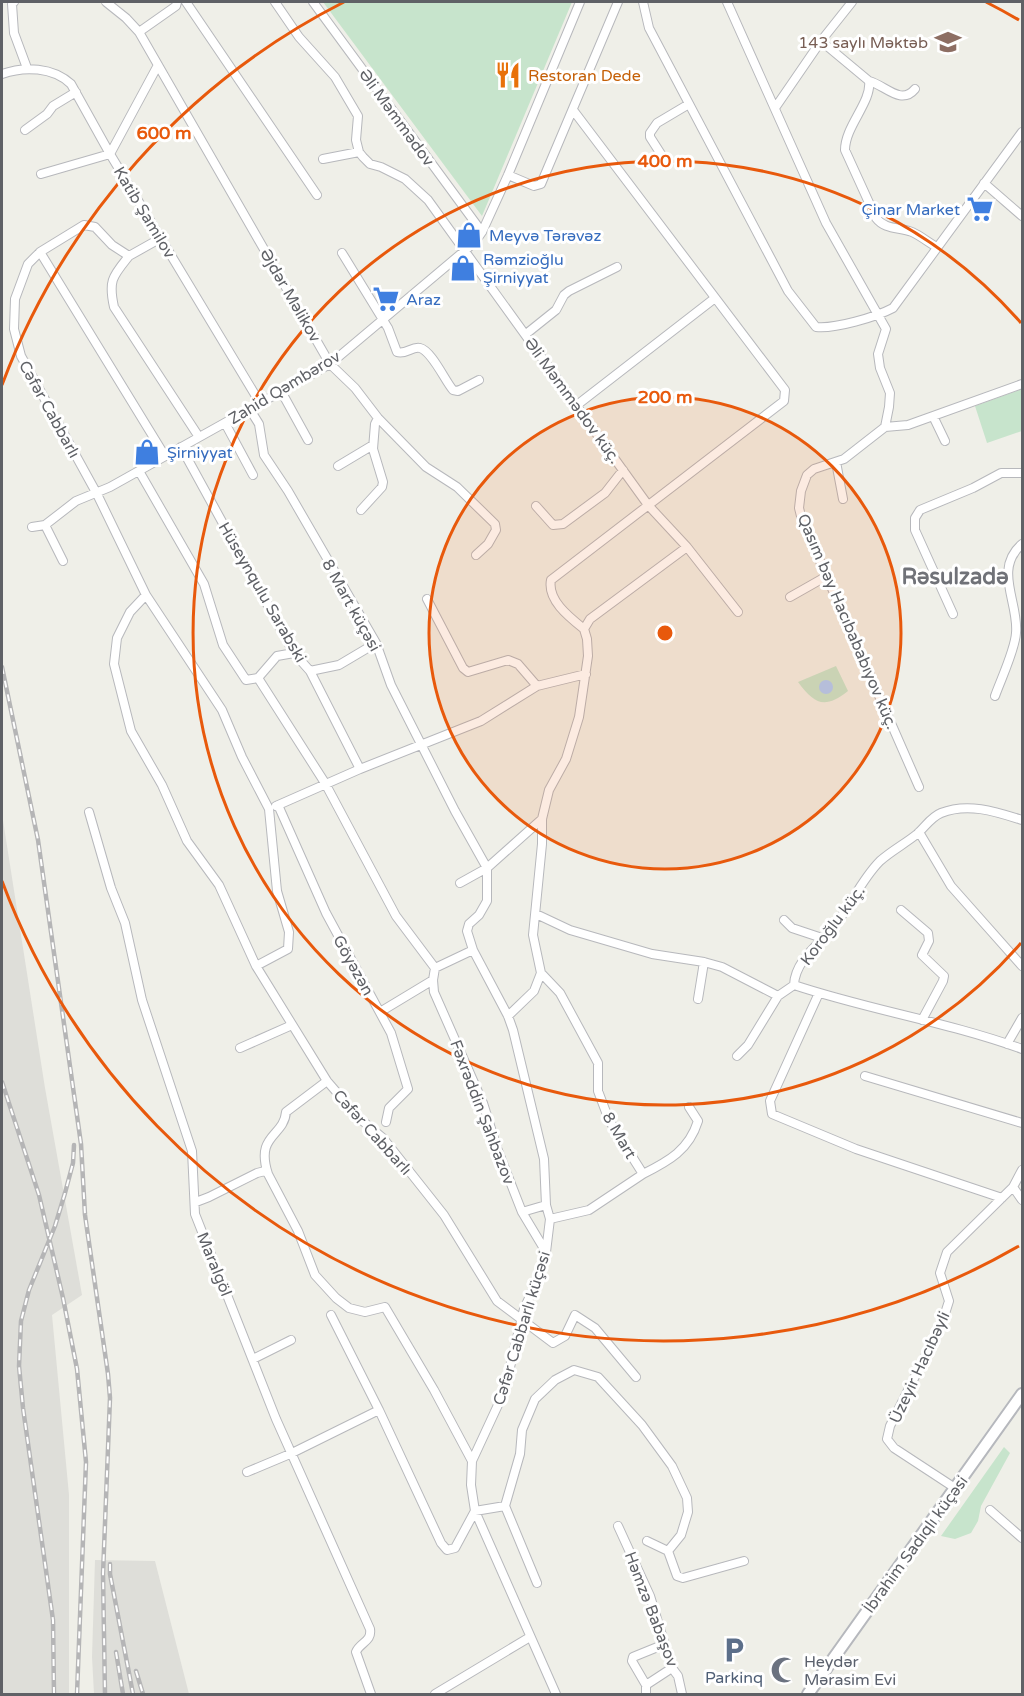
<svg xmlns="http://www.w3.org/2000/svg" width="1024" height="1696" viewBox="0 0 1024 1696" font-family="'Varela Round',sans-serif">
	<rect width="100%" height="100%" fill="#efefe8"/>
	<path fill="#deded9" d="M2,814L45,1088L82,1295L52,1315L69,1495V1694H2Z
		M95,1560L155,1561L189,1694H94L92,1657Z"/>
	<path fill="#c7e4cc" d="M323,2H572L482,216Z
		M1022,389V431L987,443L975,406Z
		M836,666L848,691C825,709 815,705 798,682Z
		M1004,1447L1010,1453L981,1506L978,1521L971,1533L955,1539L941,1536Z"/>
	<path fill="#b0ccf7" d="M819 687a7 7 0 1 1 14 0a7 7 0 1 1-14 0Z"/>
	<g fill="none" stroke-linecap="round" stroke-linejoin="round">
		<g stroke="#b7b8bc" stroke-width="10">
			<path id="street" d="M14,2L12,4L14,33L27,68
				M106,2L126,18L139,32L330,364L355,388L378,418L426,467L457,487L495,524L496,530L488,544L476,555
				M186,2L317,195
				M275,2L299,37L335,77L358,116L356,140L359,152L363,157L370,164L381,167L405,179L428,200L648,505L687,547L738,612
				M313,2L482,232
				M643,2L649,28L788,291L816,327C835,329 876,317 893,308L1022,132
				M727,2L826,223L886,329L878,354L880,368L890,393L889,407L885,427
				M139,32L176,6L177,2
				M821,41L869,81C872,102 845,126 845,150L876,218C885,230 900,227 912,232C921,236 929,243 937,247
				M2,74C24,66 53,67 71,84L110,154L260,403
				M869,81C885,85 901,106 915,89
				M775,108L821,41L852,2
				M573,110L785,390L784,401L551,580C547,600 569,617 584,629
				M25,130L47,114L53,106L76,92
				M323,159L359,152
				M666,162L650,137V133L657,123L689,104
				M41,174L110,154L158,65
				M508,175L534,186L541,184L618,2
				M984,183L1022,216
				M161,238L129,256L112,245L95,227L84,225L40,252L28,264L15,299L14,329L21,356L97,494L146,595L222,710L242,757L269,809L277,891L289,932L288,949L256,966
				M40,252L165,456
				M342,253L388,328L397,352C406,355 412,346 420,348C432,351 445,381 453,390L458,391L479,380
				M129,256C113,276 108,280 114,307L199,437
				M526,334L556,310L564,295L569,291L617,267
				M281,391L308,440
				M577,405L715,298
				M249,408L259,424L264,455L288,491L376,643L391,685L455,811L487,868V901L479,915L469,924L467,931L473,950
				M933,416L945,441
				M225,423L253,475
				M181,447L294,653L310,671L360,769
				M836,462L843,499
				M338,466L373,445
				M139,471L204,584L223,645L246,680L258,678
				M536,506L553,525L563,524L605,493L623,470
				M361,510L382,487L383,482L373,449L375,424L378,418
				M45,525L63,561
				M32,527L45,525L76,501L110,487L330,364L475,242L482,232L508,175L580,2
				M146,595L130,612L117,638L114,664L131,731L162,785L187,841L219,885L256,966L327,1081L359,1118L383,1138L444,1215L497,1301L553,1343L565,1336L575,1315L595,1328L636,1377
				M790,597L827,576
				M427,599L463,668L468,672L508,660L518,664L537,686
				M953,614L915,530V518L920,510L973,488L1001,473H1022
				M310,671L339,665L376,643
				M258,678L325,783L396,916L435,968L473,950L508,1016L513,1030L544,1159L546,1205L550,1219L546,1252L541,1272L524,1309L504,1392L472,1461L471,1485L475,1511L556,1694
				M258,678L277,656L294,653
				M995,696C1001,679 1015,650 1016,633C1019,603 993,569 1022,544
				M919,787L802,520L799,508L801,491L807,475L814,469L844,459L885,427L908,425L1022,384
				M278,805L326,913L391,1033L408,1089L389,1108L386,1122
				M276,806L360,769L481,721L537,686L586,674
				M89,812L111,888L125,923L142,1000L192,1151L195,1214L276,1419L370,1629C372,1642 360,1642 356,1652L371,1694
				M919,832L951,886L1022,966
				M460,883L487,868L542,819
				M901,910L928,933L929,941L922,955L944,976L943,981L922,1020
				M536,914L570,930L652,954L704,962L722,967L778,996L794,985C795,961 818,945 832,929C850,908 860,881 880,861C891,851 906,843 917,834C925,827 931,817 941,813C968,802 997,812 1022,820
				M784,920L792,928L822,938
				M435,968L433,980L434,992L483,1103L497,1148L522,1212L546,1252
				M541,973L560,993L598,1063V1091L609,1120L643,1174L589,1210L550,1219
				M794,985C869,1010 948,1022 1022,1049
				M819,993L770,1101L772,1114L856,1149L1002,1198
				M698,999L704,962
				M380,1012L433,980
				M508,1016L534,991L541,973L533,935L542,844V819L549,790L566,759L579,717L588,656L587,639L584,629L590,619L687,547
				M1007,1044L1022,1018
				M240,1048L292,1025
				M737,1056L748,1045L778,996
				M865,1076L1022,1123
				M268,1174C255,1134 284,1137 286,1112L327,1081
				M643,1174C669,1161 689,1150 698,1121L689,1107
				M1013,1187L1022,1200
				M196,1202L209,1197L257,1173L265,1171L268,1174L298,1231L315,1275L336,1298L349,1308L365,1312L385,1307L434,1390L472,1461
				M522,1212L546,1205
				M331,1315L379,1410L441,1543L447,1550L455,1548L475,1511L505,1506
				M253,1359L291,1340
				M247,1472L290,1454L379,1410
				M955,1488L894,1448L887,1439L890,1426L942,1323L949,1301L940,1273L947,1252L1013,1187L1022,1170
				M990,1510L1022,1538
				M618,1526L650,1596L672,1668L678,1676L682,1694
				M668,1551L677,1576L683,1578L744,1561
				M537,1583L505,1506L520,1454L522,1430L535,1399L555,1380L574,1370L598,1377L642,1425L672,1466L687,1498L688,1512L681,1535L668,1551L647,1541
				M646,1685L672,1668
				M435,1694L530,1637
				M646,1694V1685L632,1661L633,1657L665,1644"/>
		</g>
		<g stroke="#b6b8bd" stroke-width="14">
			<path id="secondary" d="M808,1694L1022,1394"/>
		</g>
		<use href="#street" stroke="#fff" stroke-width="8"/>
		<use href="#secondary" stroke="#fff" stroke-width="10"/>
		<g stroke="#b5b5b6" stroke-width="4.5">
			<path id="rail" d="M2,667L38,840L81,1144L85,1215L108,1374L110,1398L103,1574L105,1694
				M2,1082L39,1195L63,1298L77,1369L86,1462L77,1694
				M110,1564V1574L133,1694
				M116,1652L123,1694
				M136,1671L143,1694
				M54,1694L53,1620L23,1408L19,1366L21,1321L29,1290L55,1226L65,1193L73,1163L74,1145"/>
		</g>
		<use href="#rail" stroke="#fff" stroke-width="2" stroke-dasharray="7" stroke-linecap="butt"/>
	</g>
	<circle cx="665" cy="633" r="236" fill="#e8590c" fill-opacity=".12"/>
	<g fill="none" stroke="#e8590c" stroke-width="3">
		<circle cx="665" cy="633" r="236"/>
		<path d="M1021 943A472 472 0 1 1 1021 323"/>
		<path d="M1019 1246A708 708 0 0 1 2 881M2 385A708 708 0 0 1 344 2M986 2A708 708 0 0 1 1019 20"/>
	</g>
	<defs>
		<g id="school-bare" transform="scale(2.07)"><path d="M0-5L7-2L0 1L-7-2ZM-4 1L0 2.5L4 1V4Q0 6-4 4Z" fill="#8d6e63" stroke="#fff" stroke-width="2.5" paint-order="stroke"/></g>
		<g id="restaurant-bare" transform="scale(2.07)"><path d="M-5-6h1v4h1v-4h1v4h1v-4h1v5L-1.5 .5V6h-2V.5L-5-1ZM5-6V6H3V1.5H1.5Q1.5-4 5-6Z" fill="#e8710a" stroke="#fff" stroke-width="2.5" paint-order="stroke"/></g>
		<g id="supermarket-bare" transform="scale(2.07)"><path d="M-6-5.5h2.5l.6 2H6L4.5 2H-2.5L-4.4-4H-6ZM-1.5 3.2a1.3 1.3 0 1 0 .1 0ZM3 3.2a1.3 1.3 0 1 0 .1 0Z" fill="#3f7fe0" stroke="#fff" stroke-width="2.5" paint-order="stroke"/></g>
		<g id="shop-bare" transform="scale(2.07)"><path d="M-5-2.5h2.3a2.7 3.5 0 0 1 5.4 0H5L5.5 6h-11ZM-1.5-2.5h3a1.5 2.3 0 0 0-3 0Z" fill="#3f7fe0" stroke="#fff" stroke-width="2.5" paint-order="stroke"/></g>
		<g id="parking-bare" transform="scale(2.07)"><path d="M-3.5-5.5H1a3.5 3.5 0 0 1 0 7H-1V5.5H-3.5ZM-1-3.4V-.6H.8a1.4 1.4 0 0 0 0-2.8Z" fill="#5c6f8a" stroke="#fff" stroke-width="2.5" paint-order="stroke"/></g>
		<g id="mosque-bare" transform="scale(2.07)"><path d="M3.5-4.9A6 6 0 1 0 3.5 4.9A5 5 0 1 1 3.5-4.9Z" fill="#6b7280" stroke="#fff" stroke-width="2.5" paint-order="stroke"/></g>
	</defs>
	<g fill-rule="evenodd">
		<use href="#school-bare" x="948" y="42"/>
		<use href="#restaurant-bare" x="508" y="75"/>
		<use href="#supermarket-bare" x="980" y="209"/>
		<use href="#shop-bare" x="469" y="235"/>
		<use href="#shop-bare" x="463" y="268"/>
		<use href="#supermarket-bare" x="386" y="299"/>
		<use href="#shop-bare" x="147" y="452"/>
		<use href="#parking-bare" x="734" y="1650"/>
		<use href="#mosque-bare" x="784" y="1670"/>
	</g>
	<g text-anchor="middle" stroke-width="6" stroke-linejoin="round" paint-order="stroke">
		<g font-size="16" fill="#785e54" stroke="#fff" text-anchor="end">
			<text x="928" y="48">143 saylı Məktəb</text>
		</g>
		<g font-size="16" fill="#c56008" stroke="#fff" text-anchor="start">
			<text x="528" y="81">Restoran Dede</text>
		</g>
		<g font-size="16" fill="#5f6166" stroke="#fff">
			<text transform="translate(397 117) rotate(54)" y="6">Əli Məmmədov</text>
			<text transform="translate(145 212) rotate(59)" y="6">Katib Şamilov</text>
			<text transform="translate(291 295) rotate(60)" y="6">Əjdər Məlikov</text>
			<text transform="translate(284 387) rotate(-31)" y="6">Zahid Qəmbərov</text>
			<text transform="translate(573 400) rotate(54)" y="6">Əli Məmmədov küç.</text>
			<text transform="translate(50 409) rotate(61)" y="6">Cəfər Cabbarlı</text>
			<text transform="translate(263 592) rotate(60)" y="6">Hüseynqulu Sarabski</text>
			<text transform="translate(352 605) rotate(61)" y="6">8 Mart küçəsi</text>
			<text transform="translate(848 621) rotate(67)" y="6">Qasım bəy Hacıbababıyov küç.</text>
			<text transform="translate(832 925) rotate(-53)" y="6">Koroğlu küç.</text>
			<text transform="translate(354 965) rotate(61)" y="6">Göyəzən</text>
			<text transform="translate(483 1112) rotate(69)" y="6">Fəxrəddin Şahbazov</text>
			<text transform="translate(373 1132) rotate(48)" y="6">Cəfər Cabbarlı</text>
			<text transform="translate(620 1135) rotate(60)" y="6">8 Mart</text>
			<text transform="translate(215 1264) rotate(68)" y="6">Maralgöl</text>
			<text transform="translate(521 1328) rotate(-73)" y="6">Cəfər Cabbarlı küçəsi</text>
			<text transform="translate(919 1367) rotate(-65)" y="6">Üzeyir Hacıbəyli</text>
			<text transform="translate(915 1544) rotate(-54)" y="6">İbrahim Sadıqlı küçəsi</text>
			<text transform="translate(652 1609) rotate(69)" y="6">Həmzə Babaşov</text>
		</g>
		<g font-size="16" fill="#366cbe" stroke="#fff" text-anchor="start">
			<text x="960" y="215" text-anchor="end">Çinar Market</text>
			<text x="489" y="241">Meyvə Tərəvəz</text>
			<text x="483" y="265">Rəmzioğlu<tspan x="483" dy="18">Şirniyyat</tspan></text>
			<text x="406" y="305">Araz</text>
			<text x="167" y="458">Şirniyyat</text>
		</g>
		<g font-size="16" fill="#5b616d" stroke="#fff" text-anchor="start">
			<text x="804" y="1667">Heydər<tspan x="804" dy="18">Mərasim Evi</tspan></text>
		</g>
		<g font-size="16" fill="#4e5e75" stroke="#fff">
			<text x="734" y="1683">Parkinq</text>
		</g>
		<g font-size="22" font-weight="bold" fill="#707278" stroke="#fff">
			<text x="955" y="584">Rəsulzadə</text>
		</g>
	</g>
	<circle cx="665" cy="633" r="9" fill="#e8590c" stroke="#fff" stroke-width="3"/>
	<g font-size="18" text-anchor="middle" font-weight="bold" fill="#e8590c" stroke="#fff" stroke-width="6" stroke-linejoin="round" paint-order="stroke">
		<text x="164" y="139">600 m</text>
		<text x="665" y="167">400 m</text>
		<text x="665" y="403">200 m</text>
	</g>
	<rect width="1024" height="1696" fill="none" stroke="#5f6166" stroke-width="6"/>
</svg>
